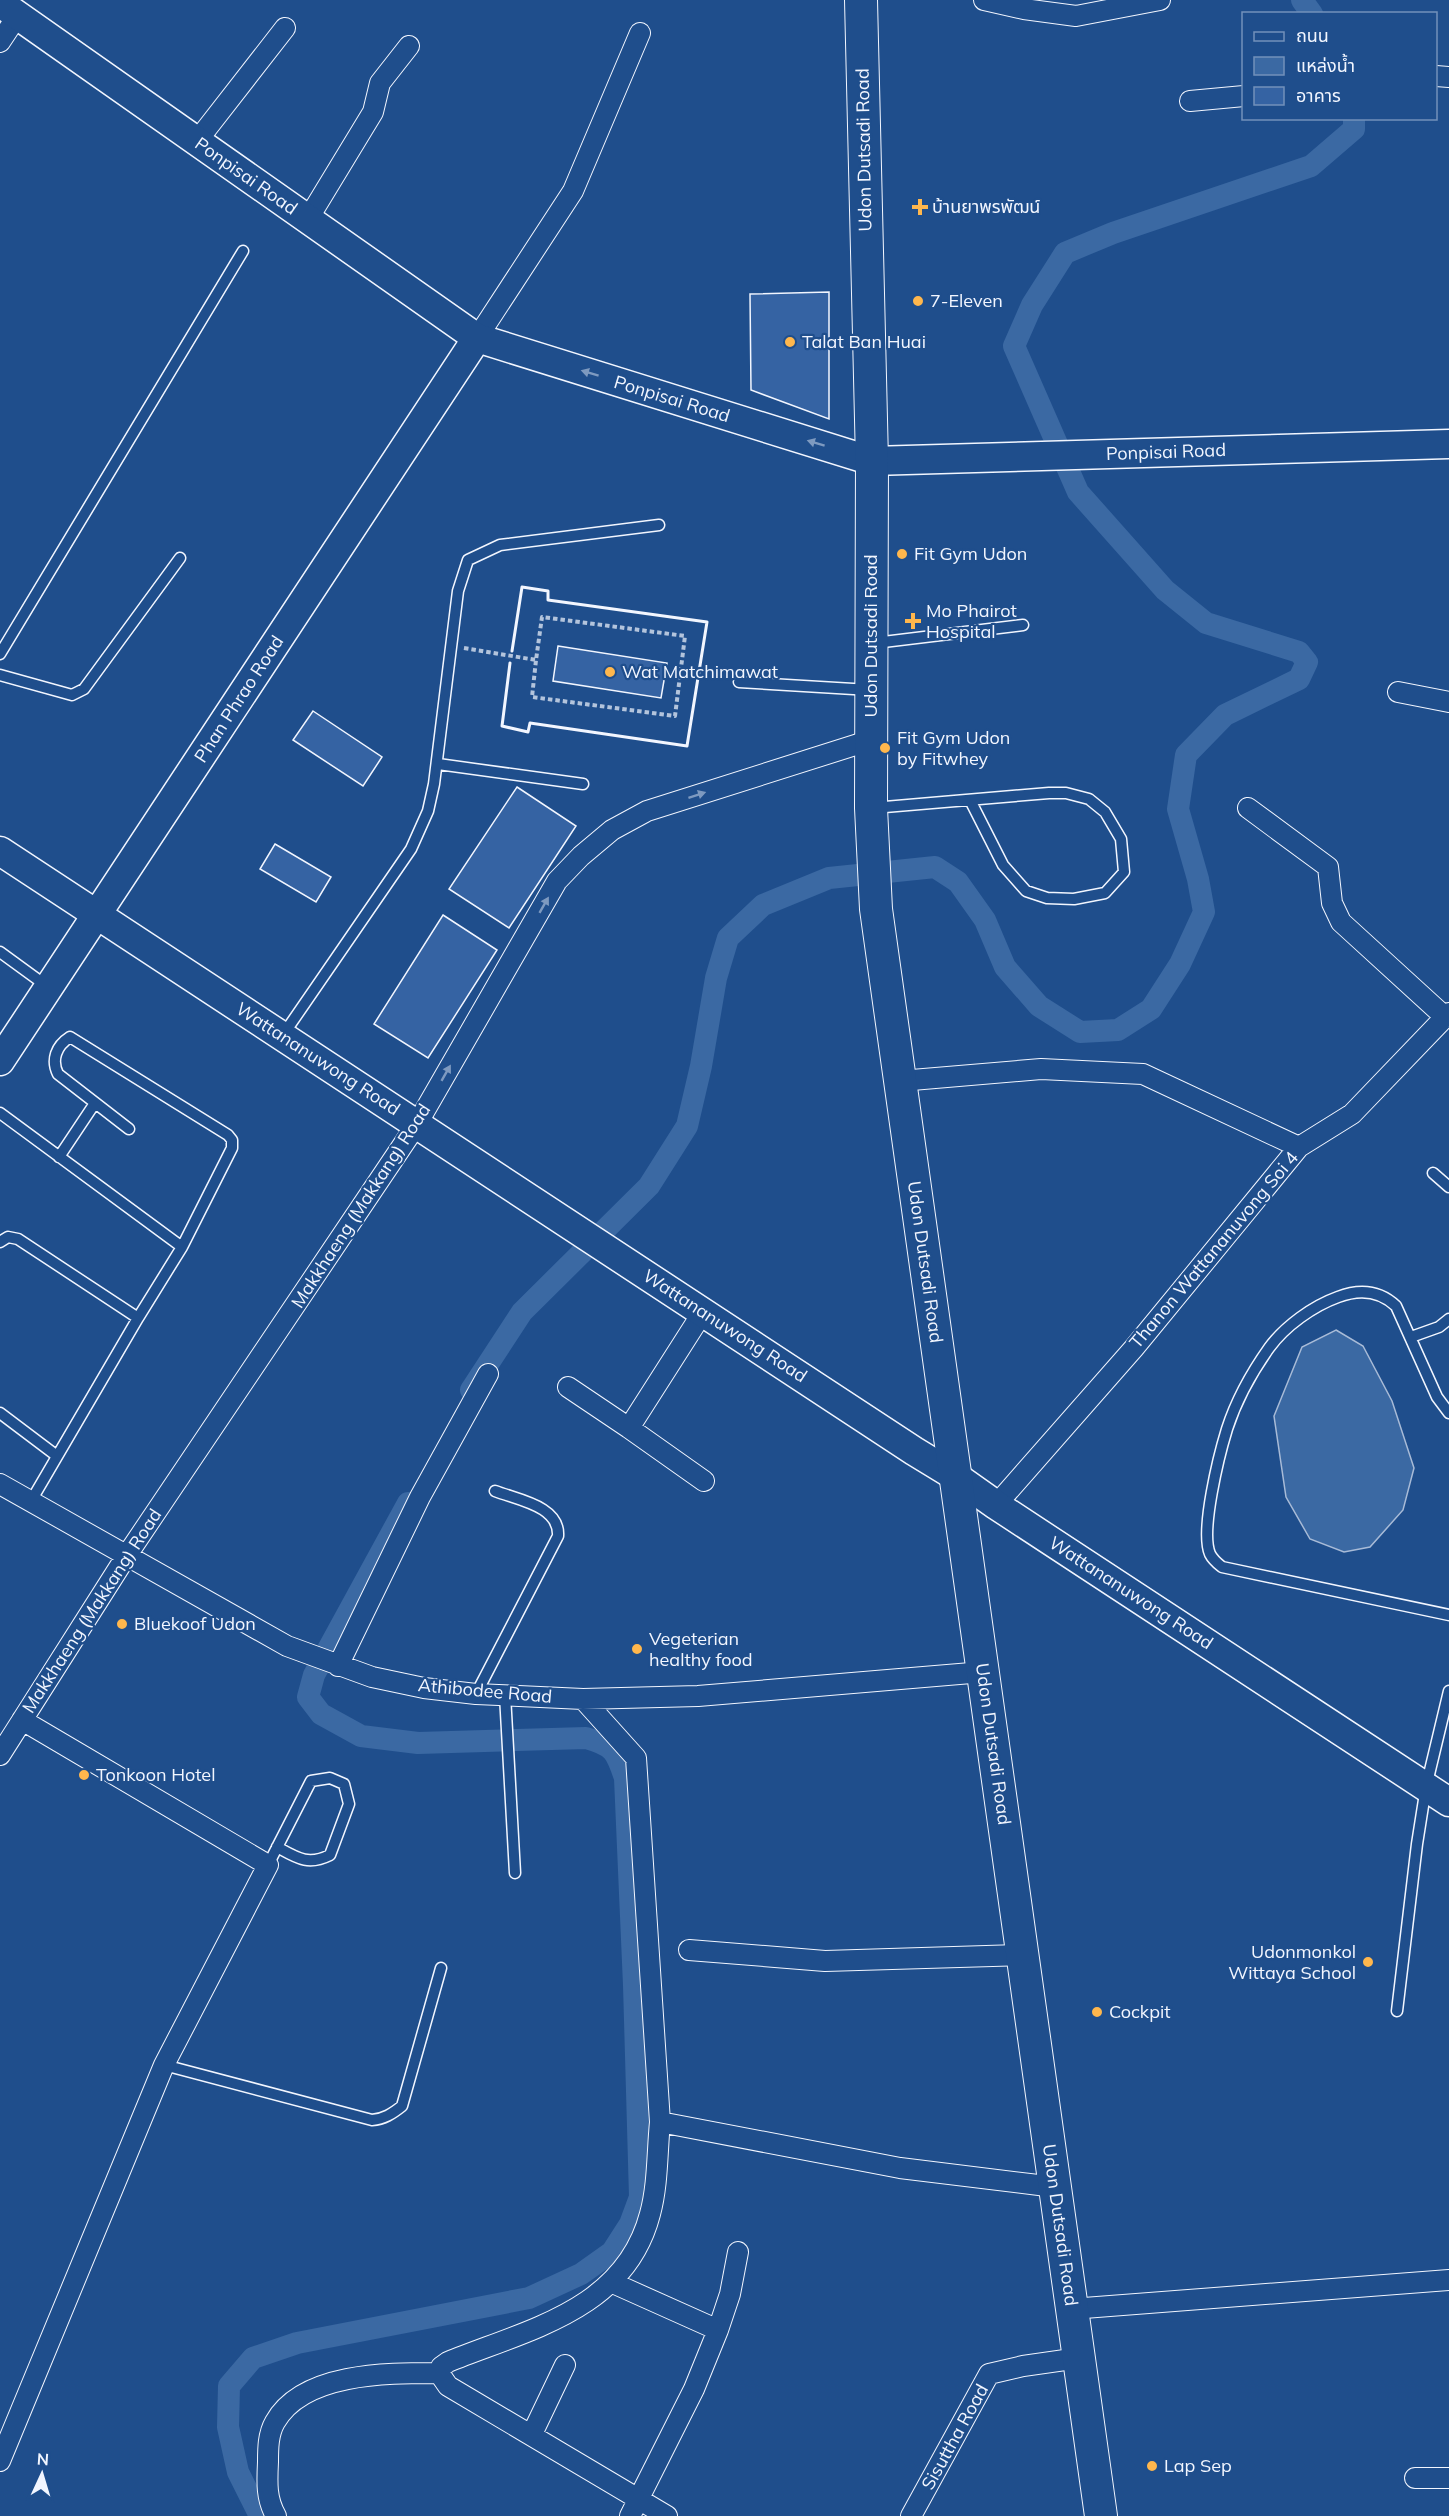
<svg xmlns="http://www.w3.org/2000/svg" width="1449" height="2516" viewBox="0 0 1449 2516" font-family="Mulish,'Noto Sans Thai',sans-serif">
	<rect width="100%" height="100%" fill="#1f4e8c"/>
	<path fill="#3b69a3" stroke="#a8bbd7" stroke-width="1.5" d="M1336,1330L1363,1346L1392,1401L1414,1468L1403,1510L1370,1547L1344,1552L1310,1539L1286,1497L1274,1416L1302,1347Z"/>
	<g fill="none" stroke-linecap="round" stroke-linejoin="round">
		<path stroke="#3b69a3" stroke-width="22" d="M1302,0L1312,14
			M471,1390L522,1312L649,1186L687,1126L701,1066L716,978L728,938L763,905L829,878L935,867L958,882L985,920L1005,967L1039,1006L1080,1032L1118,1030L1151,1009L1180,964L1204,912L1198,879L1178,809L1186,755L1225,715L1299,679L1307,662L1299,652L1206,623L1165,590L1078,492L1014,346L1032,305L1065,253L1113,233L1311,166L1354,129V118
			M260,2516L238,2472L228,2427L229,2386L253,2358L297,2343L529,2298L581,2274L612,2252L630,2224L640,2197L634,1985L625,1778C616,1751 614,1746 586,1738L418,1743L361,1736L321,1714L308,1697L314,1675L408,1503"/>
	</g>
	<path fill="#3563a3" stroke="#f2f6ff" stroke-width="1.5" d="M829,292V419L751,390L750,294Z
		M558,646L667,663L661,698L553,681Z
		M313,711L382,757L363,786L293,740Z
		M517,787L576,826L509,928L449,889Z
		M275,844L331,877L316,902L260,869Z
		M443,915L497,950L428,1058L374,1024Z"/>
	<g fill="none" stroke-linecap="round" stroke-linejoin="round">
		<g stroke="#f2f6ff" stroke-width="13">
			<path id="lane" d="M875,643L1023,625
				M0,654L243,251
				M0,675L72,695L84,689L180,558
				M739,682L870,690
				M438,764L583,784
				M873,808L1049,793H1066L1089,799L1105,812L1121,839L1124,872L1105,893L1074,899L1047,898L1026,891L1003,865L970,800
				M0,952L48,987
				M283,1035L411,849L428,811L434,784L458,591L468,560L500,545L659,525
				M0,1113L182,1247
				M59,1157L95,1103
				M1433,1173L1449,1187
				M0,1242L8,1237L18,1239L138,1318
				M1411,1337L1439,1327L1449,1319
				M0,1413L57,1456
				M1449,1413L1437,1397L1396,1306C1379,1290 1359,1289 1338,1297C1313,1306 1285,1326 1269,1348C1252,1372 1236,1401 1227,1429C1219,1455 1200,1531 1210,1554C1213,1560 1217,1563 1222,1567L1449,1615
				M31,1501L138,1318L182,1247L232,1148V1140L228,1135L70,1037C56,1046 51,1060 58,1074L129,1129
				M476,1694L558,1536C560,1506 518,1500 495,1491
				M505,1695L515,1873
				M268,1865L311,1781L330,1778L344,1784L349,1804L330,1855C308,1866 297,1858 277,1847
				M1397,2011L1417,1844L1426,1787L1449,1691
				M164,2065L372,2120C384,2119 392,2114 402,2106L441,1968"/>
		</g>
		<g stroke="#f2f6ff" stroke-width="22">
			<path id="street" d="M984,0L1024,9L1076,16L1160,0
				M0,42L18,15
				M1436,76L1449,77
				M1190,101L1244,96
				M197,141L285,28
				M308,219L373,112L380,83L409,46
				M477,338L573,191L640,33
				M1398,692L1449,702
				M1248,808L1328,867L1332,903L1341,922L1445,1017
				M900,1081L1041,1069L1143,1074L1299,1147
				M703,1312L629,1428L704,1481
				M568,1387L629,1428
				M0,1484L287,1646L372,1677L424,1688L476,1694L583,1699L698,1696L983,1672
				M996,1505L1134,1348L1299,1147L1352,1114L1449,1013
				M338,1666L420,1497L488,1374
				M583,1699L636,1758L660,2122L900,2168L1055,2187
				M0,1755L127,1555L417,1124L557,881L581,856L612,830L647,811L871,740
				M689,1950L825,1961L1022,1955
				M660,2122C657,2152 658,2185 650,2214C625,2310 529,2329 448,2362L441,2367L439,2373L448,2386L667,2516
				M613,2283L718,2330
				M1071,2309L1449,2280
				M532,2434L565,2365
				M0,2461L164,2065L268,1865L22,1720
				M1415,2478H1449
				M276,2516C266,2499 267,2482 268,2462C268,2449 268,2434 275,2422C303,2372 389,2373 439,2373
				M630,2516L694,2389L718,2330L730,2294L738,2252
				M911,2516L989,2374L1023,2366L1079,2358"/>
		</g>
		<g stroke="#f2f6ff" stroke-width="31">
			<path id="secondary" d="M0,3L477,338L872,461L1449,444
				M0,851L914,1451L955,1476L996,1505L1449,1802
				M0,1061L477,338"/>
		</g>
		<g stroke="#f2f6ff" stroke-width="34">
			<path id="primary" d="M861,0L872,461L871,808L876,909L1101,2516"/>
		</g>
		<path stroke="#b3c4dc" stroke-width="4" stroke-dasharray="4.5 3" stroke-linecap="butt" d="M464,648L536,660L542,617L685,636L675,716L532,697L536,660"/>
		<use href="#lane" stroke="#1f4e8c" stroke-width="10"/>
		<use href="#street" stroke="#1f4e8c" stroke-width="20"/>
		<use href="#secondary" stroke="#1f4e8c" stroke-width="28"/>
		<use href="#primary" stroke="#1f4e8c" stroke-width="32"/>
		<path stroke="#f2f6ff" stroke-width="3" d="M510,663L502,726L528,732L530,723L687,746L707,622L548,600V591L522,587L512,651"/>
	</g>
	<defs><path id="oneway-solid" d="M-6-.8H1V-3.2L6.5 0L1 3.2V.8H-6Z" transform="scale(1.5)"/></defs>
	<g fill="#7e9ac0">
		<use href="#oneway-solid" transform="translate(590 373) rotate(-163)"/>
		<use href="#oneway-solid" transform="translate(816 443) rotate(-163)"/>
		<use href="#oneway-solid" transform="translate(697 795) rotate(-18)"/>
		<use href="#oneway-solid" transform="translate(544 905) rotate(-60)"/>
		<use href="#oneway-solid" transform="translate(446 1073) rotate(-60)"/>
	</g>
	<g fill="#ffb74d" stroke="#1f4e8c" stroke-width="2">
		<path d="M917 198h6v6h6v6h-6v6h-6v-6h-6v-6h6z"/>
		<circle cx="918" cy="301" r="6"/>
		<circle cx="790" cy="342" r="6"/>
		<circle cx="902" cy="554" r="6"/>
		<path d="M910 612h6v6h6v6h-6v6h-6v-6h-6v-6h6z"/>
		<circle cx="610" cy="672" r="6"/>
		<circle cx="885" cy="748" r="6"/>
		<circle cx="122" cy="1624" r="6"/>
		<circle cx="637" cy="1649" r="6"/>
		<circle cx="84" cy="1775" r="6"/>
		<circle cx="1368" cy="1962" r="6"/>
		<circle cx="1097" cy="2012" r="6"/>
		<circle cx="1152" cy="2466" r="6"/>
	</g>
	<g text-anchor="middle" stroke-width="4.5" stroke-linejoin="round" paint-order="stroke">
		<g font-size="18" fill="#f2f6ff" stroke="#1f4e8c">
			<text transform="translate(864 150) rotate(-91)" y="6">Udon Dutsadi Road</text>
			<text transform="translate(246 176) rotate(35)" y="6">Ponpisai Road</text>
			<text transform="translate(672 399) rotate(17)" y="6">Ponpisai Road</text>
			<text transform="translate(1166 452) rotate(-2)" y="6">Ponpisai Road</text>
			<text transform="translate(871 636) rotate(-90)" y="6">Udon Dutsadi Road</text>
			<text transform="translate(239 699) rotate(-57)" y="6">Phan Phrao Road</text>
			<text transform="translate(318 1059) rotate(33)" y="6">Wattananuwong Road</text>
			<text transform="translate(361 1206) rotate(-57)" y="6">Makkhaeng (Makkang) Road</text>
			<text transform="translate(1214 1250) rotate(-50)" y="6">Thanon Wattananuvong Soi 4</text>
			<text transform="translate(925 1262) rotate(82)" y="6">Udon Dutsadi Road</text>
			<text transform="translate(725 1326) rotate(33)" y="6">Wattananuwong Road</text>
			<text transform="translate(1131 1593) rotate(33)" y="6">Wattananuwong Road</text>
			<text transform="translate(92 1611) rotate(-57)" y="6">Makkhaeng (Makkang) Road</text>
			<text transform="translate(485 1691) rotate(5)" y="6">Athibodee Road</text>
			<text transform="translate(993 1744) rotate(82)" y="6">Udon Dutsadi Road</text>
			<text transform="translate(1060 2225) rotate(82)" y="6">Udon Dutsadi Road</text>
			<text transform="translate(955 2437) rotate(-61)" y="6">Sisuttha Road</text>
		</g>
		<g font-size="18" fill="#f2f6ff" stroke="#1f4e8c" text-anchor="start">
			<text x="932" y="213">บ้านยาพรพัฒน์</text>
			<text x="930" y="307">7-Eleven</text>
			<text x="802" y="348">Talat Ban Huai</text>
			<text x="914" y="560">Fit Gym Udon</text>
			<text x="926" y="617">Mo Phairot<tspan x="926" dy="21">Hospital</tspan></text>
			<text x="622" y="678">Wat Matchimawat</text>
			<text x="897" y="744">Fit Gym Udon<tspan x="897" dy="21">by Fitwhey</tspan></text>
			<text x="134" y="1630">Bluekoof Udon</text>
			<text x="649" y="1645">Vegeterian<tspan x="649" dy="21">healthy food</tspan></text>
			<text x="96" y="1781">Tonkoon Hotel</text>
			<text x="1356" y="1958" text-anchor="end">Udonmonkol<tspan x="1356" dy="21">Wittaya School</tspan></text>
			<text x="1109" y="2018">Cockpit</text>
			<text x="1164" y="2472">Lap Sep</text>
		</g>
	</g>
	<rect x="1242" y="12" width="195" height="108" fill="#1f4e8c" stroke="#7391ba" stroke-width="1.5"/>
	<rect x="1254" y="32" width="30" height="9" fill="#1f4e8c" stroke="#7391ba" stroke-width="1.5"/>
	<text x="1296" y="42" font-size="18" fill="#f2f6ff">ถนน</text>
	<rect x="1254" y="57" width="30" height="18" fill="#3b69a3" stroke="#7391ba" stroke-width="1.5"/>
	<text x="1296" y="72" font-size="18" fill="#f2f6ff">แหล่งน้ำ</text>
	<rect x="1254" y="87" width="30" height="18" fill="#3563a3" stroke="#7391ba" stroke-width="1.5"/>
	<text x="1296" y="102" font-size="18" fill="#f2f6ff">อาคาร</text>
	<g transform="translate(42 2474) rotate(4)" stroke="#1f4e8c" stroke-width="4.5" paint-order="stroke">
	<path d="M0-4.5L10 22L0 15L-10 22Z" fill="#f2f6ff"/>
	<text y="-9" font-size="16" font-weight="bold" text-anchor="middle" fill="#f2f6ff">N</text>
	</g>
</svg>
